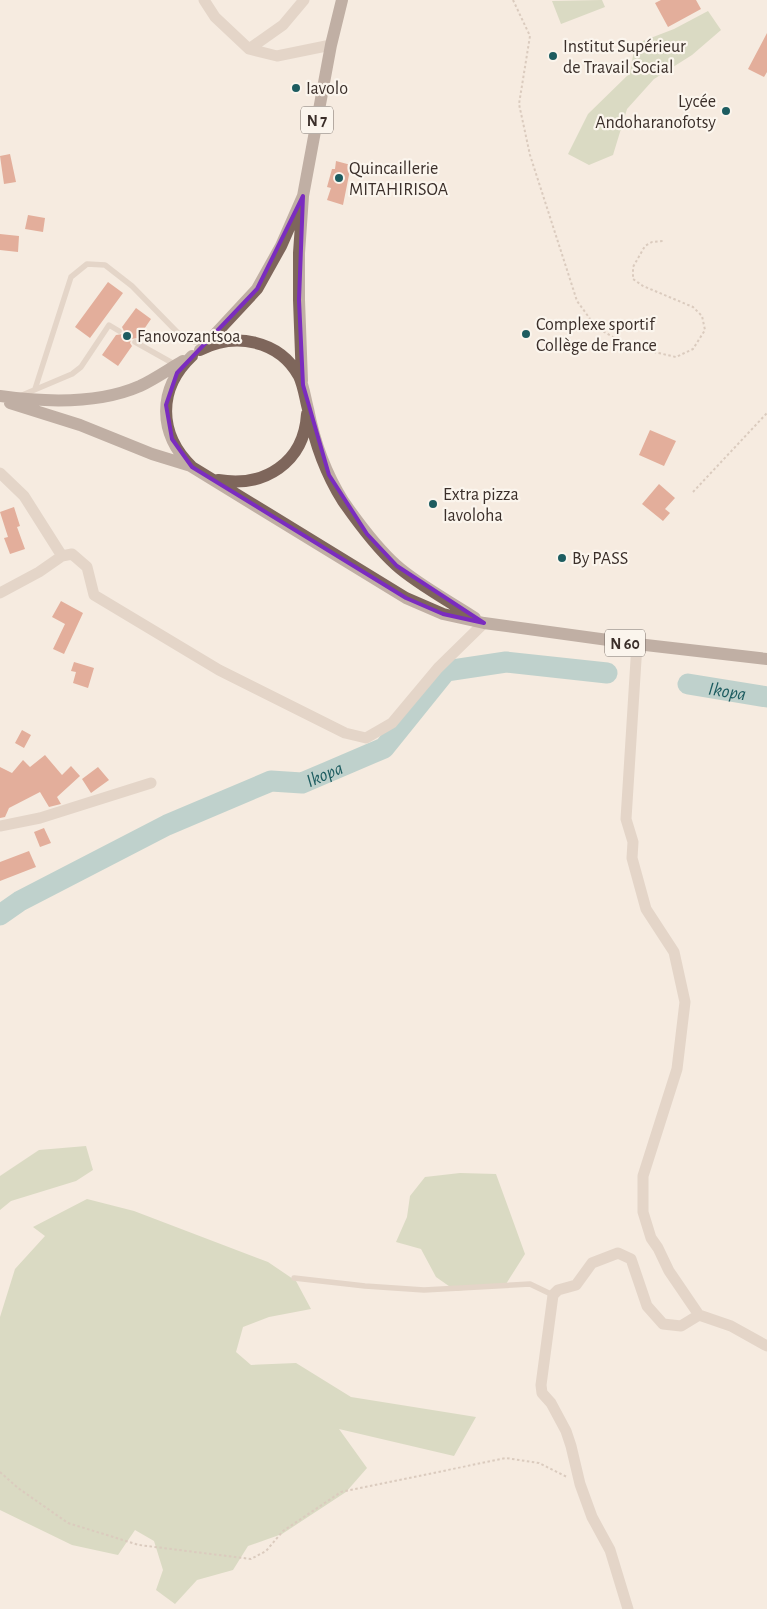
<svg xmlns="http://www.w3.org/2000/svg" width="767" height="1609" viewBox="0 0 767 1609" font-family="'Alegreya Sans',sans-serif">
	<rect width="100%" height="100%" fill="#f5ebe0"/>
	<path fill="#b9c59f" d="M602,0L605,7L561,24L552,1Z
		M708,11L721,30L692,55L654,79L627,109L613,155L589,165L568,154L588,114L630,73L635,44L674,29Z
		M86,1146L93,1170L76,1181L11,1201L0,1210V1176L39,1150Z
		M460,1173L496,1174L525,1254L506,1284L456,1291L436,1277L421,1249L396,1242L407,1217L410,1196L425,1177Z
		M87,1199L134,1211L268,1262L296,1281L311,1309L269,1317L243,1327L236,1352L251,1365L296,1363L351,1397L476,1417L454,1456L339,1429L367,1468L346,1492L282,1534L248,1546L233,1570L197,1580L175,1604L156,1590L163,1570L154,1541L135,1530L118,1555L72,1545L0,1510V1317L15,1269L45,1236L33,1227Z"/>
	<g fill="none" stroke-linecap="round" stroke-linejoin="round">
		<g stroke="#7db2b3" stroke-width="21">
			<path id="s1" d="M688,684L767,697"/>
			<path id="s2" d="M0,915L20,901L167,825L271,781L302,783L384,748L446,671L506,662L607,673"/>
		</g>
	</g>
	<path fill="#cc6547" d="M661,0H696L701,9L668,27L655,3Z
		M767,33V72L764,77L748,69Z
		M10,154L16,182L4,184L0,156Z
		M336,161L351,165L343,205L327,200L331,188L327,187L332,169H335Z
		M28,215L45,218L43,232L25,229Z
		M0,234L19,236L18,252L0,250Z
		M108,282L123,293L90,338L75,327Z
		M136,308L151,319L138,338L131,339L130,343L132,346L118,366L102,355L116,335L123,334L124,331L122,327Z
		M650,430L676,441L664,466L639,455Z
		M659,484L675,498L665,509L670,513L663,521L642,504Z
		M14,507L20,526L17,527L25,549L10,554L4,538L8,537L0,512Z
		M61,601L83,613L64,654L53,649L65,624L52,617Z
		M74,662L94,668L88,688L73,683L76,672L71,671Z
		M22,730L31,735L24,748L15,743Z
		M45,755L62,775L71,766L80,776L57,797L61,804L49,807L40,792L9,808L5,817L0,818V767L12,773L23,760L30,767Z
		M98,767L109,780L91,793L82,779Z
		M44,828L51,843L40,847L34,832Z
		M29,851L36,867L0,881V862Z"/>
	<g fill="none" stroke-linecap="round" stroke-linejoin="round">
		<path stroke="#baa495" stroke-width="2" stroke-dasharray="2.5 2.5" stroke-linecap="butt" d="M513,0L530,36L519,104L530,155L577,301L596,327L628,346L676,357L693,349L705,330L702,316L693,307L643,286L633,279V267L645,246L652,242L664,241
			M693,492L767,413
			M0,1472L18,1488L68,1523L139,1545L251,1559L266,1551L283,1531L341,1492L506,1458L539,1463L567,1477"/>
		<path stroke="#cebaab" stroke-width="5.5" d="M135,342L176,365
			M35,389L71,277L87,264L105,265L132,286L180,335L194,342H205
			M20,396L72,374L81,367L109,325L119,331
			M294,1278L365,1286L424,1290L530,1284L553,1295"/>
		<path stroke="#cebaab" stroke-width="11" d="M204,0L215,17L249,49L277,56L331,45
			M249,49L283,25L304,0
			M0,473L24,496L62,556L39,572L0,593
			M62,556L72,554L87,567L94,595L219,670L345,733L366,738L392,723L438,668L484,623
			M637,644L626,819L633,842L632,858L646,909L674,952L685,1002L677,1069L643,1176V1212L651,1238L658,1248L669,1271L699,1315L731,1326L767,1346
			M0,826L40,818L151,783
			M628,1609L610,1550L592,1517L580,1484L571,1446L566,1431L551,1403L542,1393L541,1385L553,1295L558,1290L576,1285L592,1263L618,1253L631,1259L647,1306L663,1324L681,1326L699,1315"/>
		<path stroke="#7e665b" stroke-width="12" d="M205,345L257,289L281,246L303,196
			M200,350C235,332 279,340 299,376C304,387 305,398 308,409C314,440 326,474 343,501C359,524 376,547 396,565C417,584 451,602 475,618
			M192,356C157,389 158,434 192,467L406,598L443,614L484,623L637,644L767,659
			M302,381L299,300V253L303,196L331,45L342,0
			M0,396C43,402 99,404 140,386C155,379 169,369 183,361
			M10,403L80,425L152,454L191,466
			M218,480C264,488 304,463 307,414"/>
	</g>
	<path d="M0 0H767V1609H0ZM303,196L299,300L303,385L329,475L367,534L397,566L484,623L443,614L406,598L192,467L172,439L166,405L177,373L257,289Z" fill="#f5ebe0" fill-opacity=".55" fill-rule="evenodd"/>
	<path fill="none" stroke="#7b2cbf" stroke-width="4" stroke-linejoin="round" d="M303,196L299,300L303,385L329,475L367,534L397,566L484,623L443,614L406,598L192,467L172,439L166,405L177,373L257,289Z"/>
	<g fill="#1d5c60" stroke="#fbf5ed" stroke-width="2">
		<circle cx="553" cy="56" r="5"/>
		<circle cx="296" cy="88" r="5"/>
		<circle cx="726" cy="111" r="5"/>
		<circle cx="339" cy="178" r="5"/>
		<circle cx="526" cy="334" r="5"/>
		<circle cx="127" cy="336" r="5"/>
		<circle cx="433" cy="504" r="5"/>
		<circle cx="562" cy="558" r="5"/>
	</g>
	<g text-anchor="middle" stroke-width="4.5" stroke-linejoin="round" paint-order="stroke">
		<g fill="#fbf5ed" stroke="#756a64" stroke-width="1">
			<rect x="301" y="106.5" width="32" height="27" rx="4"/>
			<rect x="605" y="629.5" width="40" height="27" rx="4"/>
		</g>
		<g font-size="16" font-weight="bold" fill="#3b2f2a">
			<text x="317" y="126">N 7</text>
			<text x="625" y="649">N 60</text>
		</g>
		<g font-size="18" fill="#3b2f2a" stroke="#fbf5ed" text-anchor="start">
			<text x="563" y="52">Institut Supérieur<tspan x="563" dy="21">de Travail Social</tspan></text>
			<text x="306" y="94">Iavolo</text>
			<text x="716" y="107" text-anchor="end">Lycée<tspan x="716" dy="21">Andoharanofotsy</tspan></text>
			<text x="349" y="174">Quincaillerie<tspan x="349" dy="21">MITAHIRISOA</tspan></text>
			<text x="536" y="330">Complexe sportif<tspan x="536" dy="21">Collège de France</tspan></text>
			<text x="137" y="342">Fanovozantsoa</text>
			<text x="443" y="500">Extra pizza<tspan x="443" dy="21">Iavoloha</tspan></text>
			<text x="572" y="564">By PASS</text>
		</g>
		<g font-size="19" font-style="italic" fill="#1d5c60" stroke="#fbf5ed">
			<text dy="7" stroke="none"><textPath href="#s1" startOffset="40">Ikopa</textPath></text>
			<text dy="7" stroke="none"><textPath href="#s2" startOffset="358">Ikopa</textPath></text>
		</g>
	</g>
</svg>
